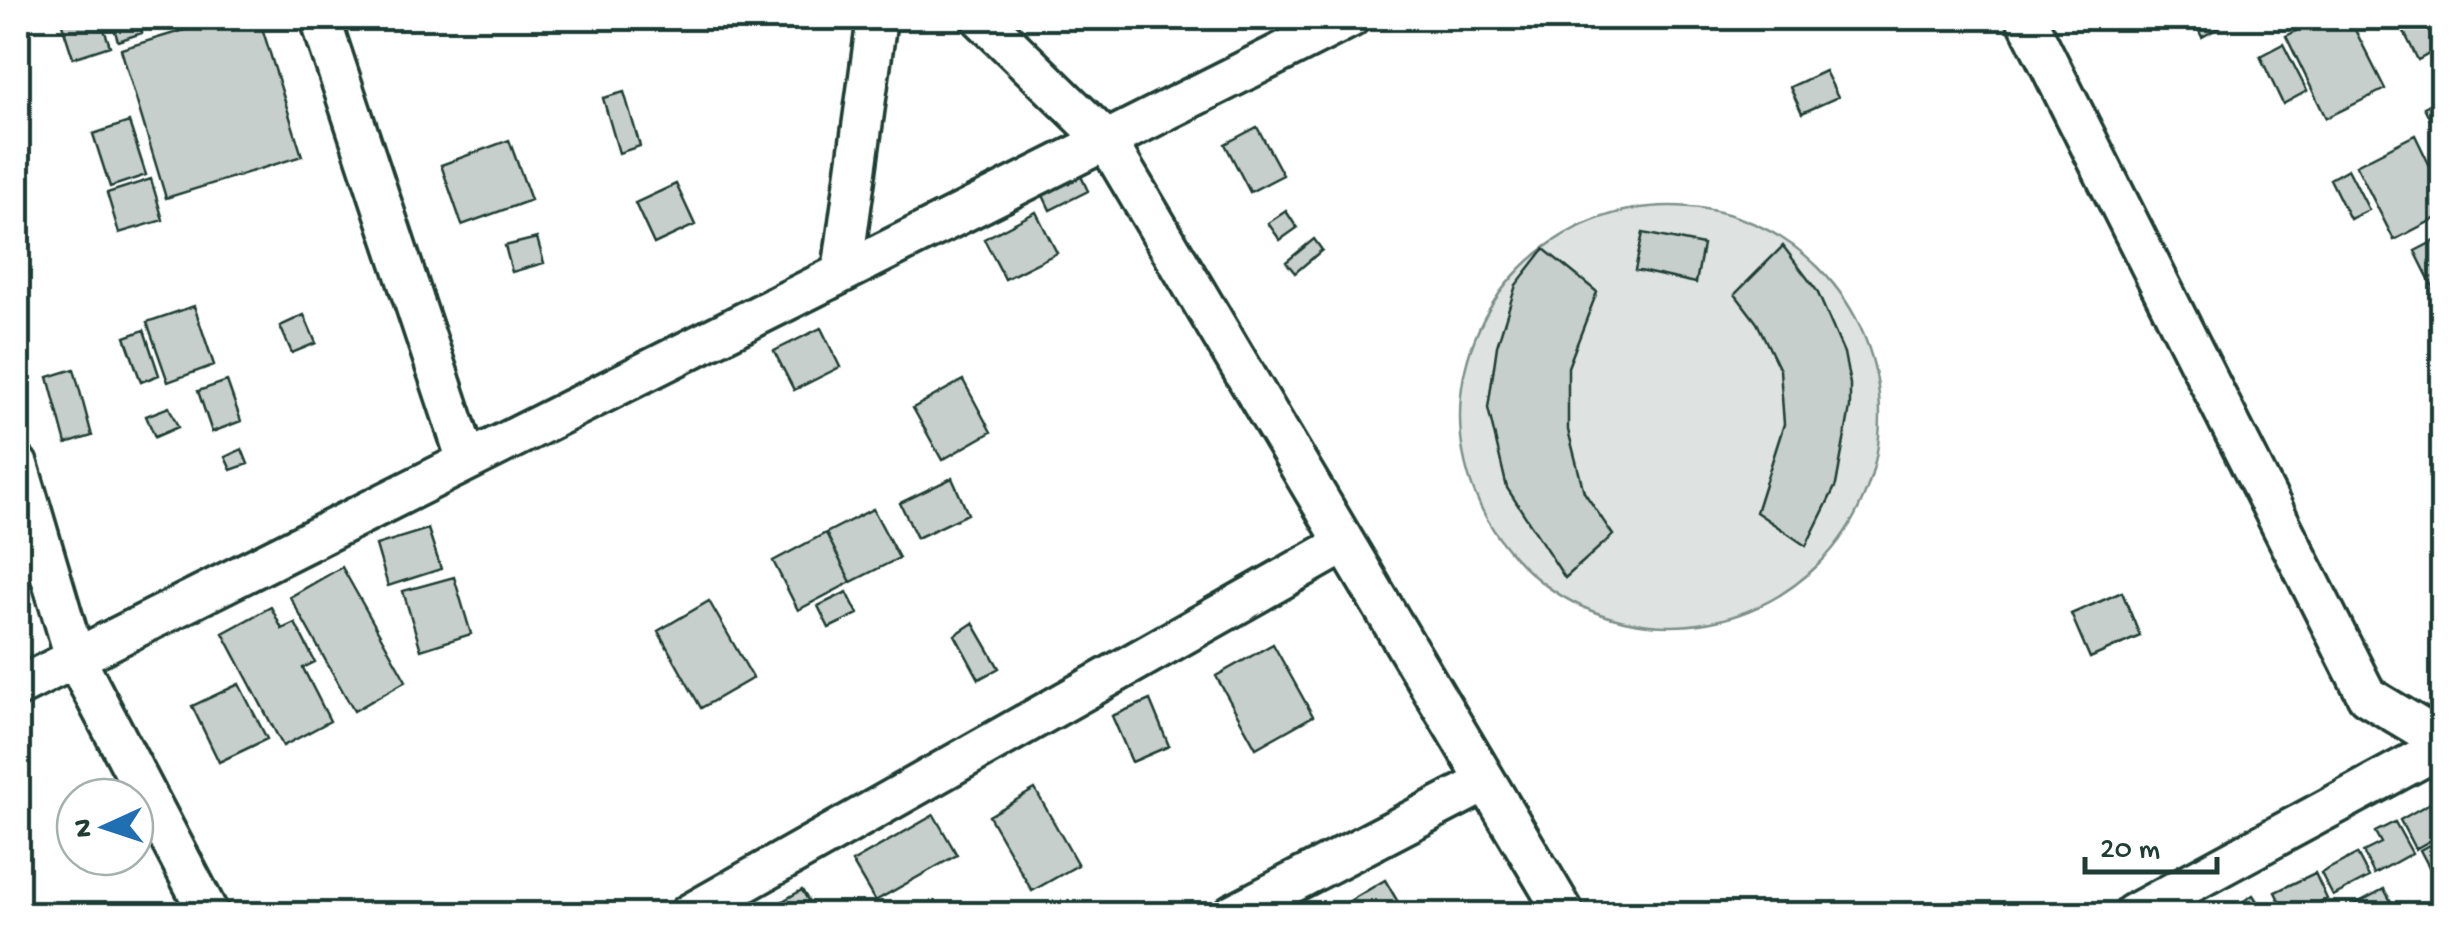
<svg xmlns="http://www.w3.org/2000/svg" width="2460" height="932" viewBox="0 0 2460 932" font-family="'Gochi Hand',sans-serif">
	<rect width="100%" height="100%" fill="#fff"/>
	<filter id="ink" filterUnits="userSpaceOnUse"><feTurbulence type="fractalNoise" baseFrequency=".01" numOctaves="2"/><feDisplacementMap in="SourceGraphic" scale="20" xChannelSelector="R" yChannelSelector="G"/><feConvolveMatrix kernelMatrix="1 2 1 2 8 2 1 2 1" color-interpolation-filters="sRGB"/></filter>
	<g filter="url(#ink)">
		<path fill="#dee3e2" stroke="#7e908b" stroke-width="2.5" d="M1460 416a210 210 0 1 1 420 0a210 210 0 1 1-420 0Z"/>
		<path fill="#c7cfcc" stroke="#1f3d34" stroke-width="2.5" d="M60,18H100L110,46L73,58Z
			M111,18H137L142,33L118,41Z
			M224,18H259L302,156L166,198L121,49Z
			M2200,18H2215L2220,27L2202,37L2194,21Z
			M2323,18H2349L2385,89L2326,118L2286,36Z
			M2397,18H2442V47L2418,60Z
			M2283,44L2307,91L2283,104L2260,56Z
			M1825,71L1838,97L1802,113L1790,87Z
			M624,92L640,146L619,153L603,98Z
			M2442,98V143L2424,107Z
			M129,122L146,175L110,187L93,134Z
			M1257,127L1283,175L1250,192L1225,144Z
			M2415,135L2442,191V215L2394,240L2356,165Z
			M509,140L531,200L462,225L441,165Z
			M2348,169L2369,210L2350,219L2330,179Z
			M1080,174L1088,191L1050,210L1042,193Z
			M151,179L163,220L119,233L107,193Z
			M676,184L695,225L654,244L635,203Z
			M1286,211L1297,228L1280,240L1268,223Z
			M1036,212L1057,253L1005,279L984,239Z
			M1643,233L1703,245L1696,283L1635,270Z
			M2442,237V290L2436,293L2415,251Z
			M537,238L544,263L512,272L505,246Z
			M1314,239L1322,250L1295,273L1286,262Z
			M1783,246L1817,291L1844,353L1850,384V408L1836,485L1806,546L1756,512L1784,424L1780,370L1757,323L1735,294Z
			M1544,249L1597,292L1568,367V430L1584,492L1613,535L1565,578L1507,488L1488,408L1497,346L1516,285Z
			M194,306L214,365L168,382L147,322Z
			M304,315L316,343L292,353L280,326Z
			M821,328L840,367L794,390L774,351Z
			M144,330L159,375L141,382L125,337Z
			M74,369L92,436L66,444L48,377Z
			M963,380L991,432L942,460L913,408Z
			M227,381L241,421L212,432L198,391Z
			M169,407L178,427L155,437L146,416Z
			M242,449L248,464L231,470L225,457Z
			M952,478L968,514L917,538L900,503Z
			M873,509L899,558L851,582L826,533Z
			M428,529L441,569L388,586L376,545Z
			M826,533L851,582L798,610L773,561Z
			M342,567L406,681L354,711L290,597Z
			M454,577L471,634L421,650L403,591Z
			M847,592L858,614L829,628L818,606Z
			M2122,592L2140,636L2090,658L2071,614Z
			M709,601L753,678L701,708L658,631Z
			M271,607L282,629L295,623L315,662L303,668L330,721L283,746L223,633Z
			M973,623L999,668L979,679L955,635Z
			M1273,644L1313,716L1256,748L1216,676Z
			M239,684L267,739L219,762L192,706Z
			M1150,700L1169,746L1132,762L1112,716Z
			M1035,789L1078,865L1032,891L989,816Z
			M2430,803L2442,827V834L2415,849L2400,820Z
			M934,815L957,855L875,901L852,862Z
			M2395,822L2412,853L2374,874L2363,852L2381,843L2375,832Z
			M2442,838V882L2438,884L2420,850Z
			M2357,854L2369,877L2333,896L2321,873Z
			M2315,873L2327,899L2293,914H2286L2275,892Z
			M1385,880L1405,914H1339L1336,909Z
			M2384,889L2398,914H2336Z
			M802,890L816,914H760Z
			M2253,895L2265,914H2246L2239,904Z"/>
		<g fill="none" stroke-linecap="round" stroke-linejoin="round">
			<g stroke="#1f3d34" stroke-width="45">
				<path id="street" d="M320,18L467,461
					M981,18L1106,140L1565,914
					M2026,18L2367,696L2442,741
					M842,273L877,18
					M18,465L75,658L209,914
					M18,687L1350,18
					M689,914L1344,544
					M1232,914L1486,782
					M2133,914L2442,747"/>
			</g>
			<use href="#street" stroke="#fff" stroke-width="38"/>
		</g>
	</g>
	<rect width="2460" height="932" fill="none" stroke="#fff" stroke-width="60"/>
	<rect x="30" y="30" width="2400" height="872" fill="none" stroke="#1f3d34" stroke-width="4" filter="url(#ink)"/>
	<g transform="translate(105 827) rotate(267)"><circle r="48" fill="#ffffff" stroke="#a5b1ae" stroke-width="2.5"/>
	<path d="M0-8L18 38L0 25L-18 38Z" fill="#1f6fb2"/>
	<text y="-15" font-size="28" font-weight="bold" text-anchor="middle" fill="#1f3d34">N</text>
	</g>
	<path d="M2085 857v15h132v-15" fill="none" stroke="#1f3d34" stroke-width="5"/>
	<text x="2100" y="857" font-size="30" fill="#1f3d34" stroke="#ffffff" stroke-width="8" paint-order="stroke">20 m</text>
</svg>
